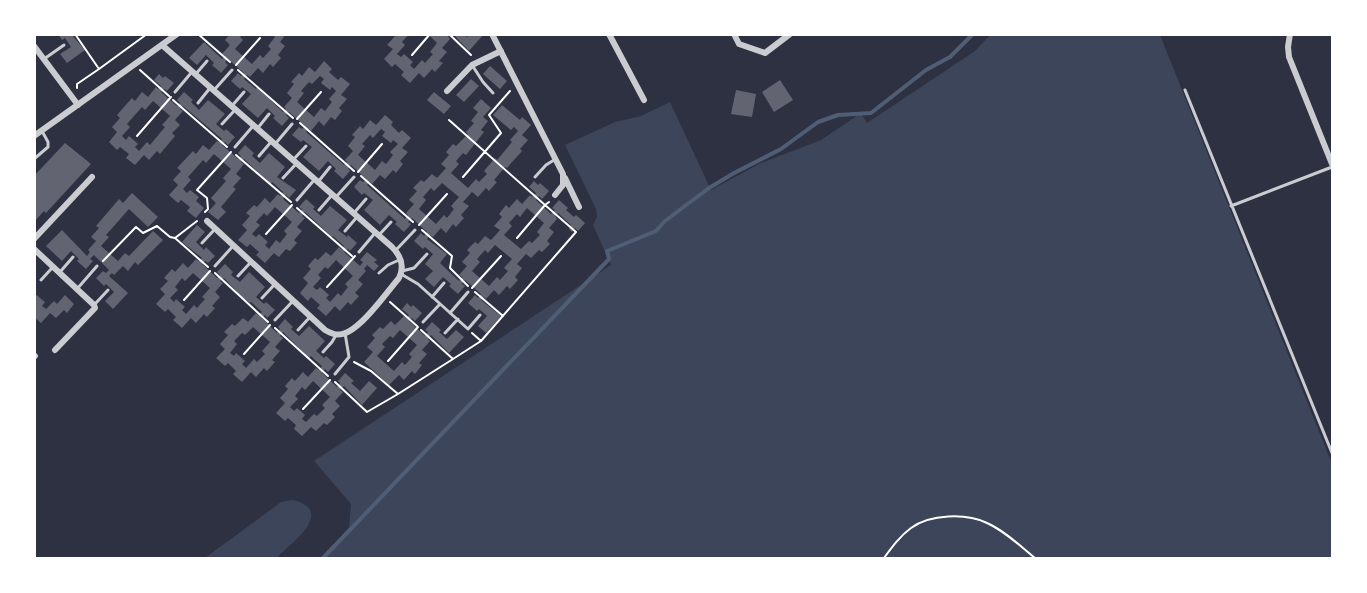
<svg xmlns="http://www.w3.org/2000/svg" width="1367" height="593" viewBox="0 0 1367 593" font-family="Ubuntu,sans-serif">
	<rect width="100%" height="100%" fill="#2d3142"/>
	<path fill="#3c4559" d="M990,35H1160L1332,464V558H321L349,528L351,504L314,461L611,265L593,225L597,217L596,209L565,145L615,122L641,116L670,102L711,190L759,164L821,140L861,113L867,123L975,51Z
		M293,500C336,511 292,543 276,558H205L281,502Z"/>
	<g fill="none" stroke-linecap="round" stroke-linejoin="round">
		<path stroke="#4f5d75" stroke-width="4" d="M323,558L609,259L607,251L656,231L665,221L709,188L734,173L781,149L818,122L838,115L871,113L926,70L950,57L973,34"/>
	</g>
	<path fill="#626471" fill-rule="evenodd" d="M58,34H71L85,50L67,63L60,54L71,47L65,38L62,40Z
		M230,34H243L240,37L243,40L235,49L252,64L260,55L263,58L271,49L268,46L275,37L272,34H286L280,42L285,46L278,55L281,58L273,67L270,64L263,73L258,68L250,77L247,75L244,79L256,89L257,87L283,112L286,109L284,107L292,98L287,93L294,84L291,82L299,73L302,76L309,67L315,72L324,61L332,69L329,72L338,80L341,77L350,84L341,95L347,99L339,108L342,111L335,120L331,117L324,126L319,121L311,131L309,129L306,132L344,165L347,162L345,160L353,151L348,146L355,137L352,135L360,126L363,129L370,120L376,125L385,115L393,122L391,125L399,133L402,130L411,138L402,148L408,152L400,161L403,164L396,173L393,170L385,179L380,175L372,184L370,182L367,185L405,219L408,215L406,213L414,204L409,200L417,191L413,188L421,180L424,182L432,174L437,178L446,168L441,164L449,155L446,152L453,144L456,146L468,134L466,132L474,123L471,121L478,112L473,108L481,99L491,108L483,117L488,121L481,130L484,132L466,155L463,153L456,161L459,164L451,173L468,188L476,179L479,182L487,174L484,171L495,158L497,160L512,142L510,140L518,131L514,127L511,130L493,115L502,105L520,120L522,117L531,125L522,135L528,140L520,149L522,151L507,168L505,167L494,180L497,182L489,191L486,188L478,197L472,192L463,202L469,206L461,215L464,218L456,227L453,224L446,233L441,228L433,237L430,235L427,239L447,254L440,263L459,281L462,277L459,275L467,266L462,262L470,253L467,250L475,242L478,244L485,236L491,240L500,230L494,226L502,217L499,214L506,205L509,208L517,199L522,204L530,195L532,197L536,193L529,187L534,181L538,185L540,183L549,191L542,199L539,196L536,200L551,214L555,210L552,208L559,200L568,208L566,210L574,217L576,215L585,223L578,231L575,228L572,232L569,229L571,225L558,213L555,216L557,219L549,228L554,232L547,241L550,244L542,252L539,250L531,258L526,254L517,264L522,268L515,277L518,280L510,289L507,286L499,295L494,290L486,299L484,297L481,300L501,316L486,333L478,326L487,316L479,309L477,311L468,303L475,295L478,298L481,294L465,280L462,284L465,286L458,294L449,286L451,284L443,277L434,287L425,279L433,271L425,264L433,254L425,247L423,249L414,241L421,233L424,236L427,232L412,218L408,222L411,224L404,232L395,224L397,222L389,215L380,225L364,210L373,200L364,193L362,195L354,187L360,180L363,182L366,179L351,165L348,168L350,171L343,179L334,171L336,169L328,161L319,171L303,157L312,147L303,140L301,142L292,135L299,127L302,129L305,126L289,112L286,115L289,118L282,126L273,118L275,116L267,108L258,118L242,104L251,94L242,87L240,89L231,81L238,73L241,76L244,73L228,59L225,62L228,65L221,73L212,65L214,63L206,55L197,65L189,58L204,42L222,59L225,56L222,54L230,45L225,40ZM320,76L324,79L321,83L330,90L332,87L336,91L329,99L332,102L325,111L321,108L314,117L297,102L304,93L301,91L309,82L312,84ZM381,129L385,132L382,136L391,143L393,140L398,144L390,152L393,155L386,164L382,161L375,170L358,155L365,146L362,144L370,135L373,138ZM442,183L459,197L451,206L454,209L447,218L444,215L436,224L419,209L426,200L423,197L431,188L434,191ZM527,208L544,223L537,232L540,235L532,243L529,241L521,249L504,235L512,226L509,223L517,214L520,217ZM495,245L512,259L504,268L508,271L500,280L497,277L489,286L472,271L480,262L477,259L485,250L488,253Z
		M394,34H409L402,42L405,45L397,54L401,57L404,54L413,62L410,65L414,69L422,60L425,63L433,54L430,52L437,43L428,34H450L448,36L450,39L442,48L447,52L439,61L443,63L435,72L432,69L424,78L419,73L410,83L401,75L404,72L395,64L392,67L384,59L393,49L387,45L395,36Z
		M453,34H464L467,37L470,34H484L469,51Z
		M490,66L507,81L500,89L483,74Z
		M159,74L163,78L165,76L174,83L167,91L164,89L161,92L177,106L180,103L177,100L184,92L193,100L191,102L199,110L208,100L225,114L216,124L224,131L226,129L235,137L228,145L225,142L222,145L238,159L241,156L238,153L245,145L254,153L252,156L260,163L269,153L285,167L277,177L296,190L289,198L286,195L283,199L299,213L302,209L299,207L306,199L315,207L313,209L321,216L330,206L347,220L338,230L347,237L348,235L357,243L350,251L348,249L344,252L360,266L363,262L360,260L367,252L377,260L374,262L379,266L374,271L367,265L364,269L366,271L358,280L363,284L355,293L359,296L351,305L348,302L340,311L335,306L326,316L317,308L320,305L311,297L308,301L300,293L308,283L303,278L311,269L308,266L315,258L318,260L326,252L331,256L339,247L341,249L344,246L333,236L332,237L305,212L302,216L305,218L297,227L302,231L294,240L297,243L290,251L286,249L279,257L274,253L265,263L256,255L259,252L250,244L247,247L238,240L247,230L242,225L250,216L246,213L254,205L257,207L265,198L270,203L278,194L280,196L283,192L272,182L271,184L244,159L241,162L244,164L236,174L241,178L233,187L236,189L221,207L226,212L218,220L208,212L216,203L211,198L226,181L223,178L231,169L214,154L206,163L203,160L188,177L191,180L183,189L187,193L190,190L199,197L196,201L204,208L196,218L187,211L190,207L181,200L178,203L169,195L178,185L173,180L181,171L177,168L193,151L196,154L203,145L209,150L217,141L219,142L222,139L183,106L180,109L183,111L175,120L180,125L172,133L175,136L160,154L157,151L149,160L144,155L135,165L126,158L129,154L120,147L117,150L109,142L117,132L112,127L120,118L117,115L132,98L135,101L142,92L148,97L156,87L158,89L161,86L154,80ZM153,101L170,116L162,125L165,127L150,145L147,142L139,151L135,147L138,144L129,136L126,140L122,136L130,127L127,124L142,107L145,110ZM275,207L292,222L284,231L287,234L280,243L276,240L269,249L265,245L268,242L259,234L256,237L252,234L260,225L256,222L264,213L267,216ZM336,260L353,276L345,284L348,287L341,296L338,293L330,302L326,298L329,295L320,287L317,290L313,287L321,278L318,275L325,267L328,269Z
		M471,79L479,86L464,102L456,95Z
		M780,80L793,100L774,112L762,92Z
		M736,90L756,94L752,117L731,114Z
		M434,92L451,106L444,114L427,100Z
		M65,143L91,164L46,213L44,211L34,222V176Z
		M132,193L158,217L148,227L129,209L106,235L109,237L101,246L118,261L125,253L129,256L153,231L163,240L138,265L135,262L128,271L123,266L114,275L112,273L109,276L128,293L113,309L105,301L114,292L106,284L104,286L96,278L103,271L106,273L109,270L94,255L90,259L93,261L86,269L77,261L79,259L71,251L62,261L46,246L62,230L87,256L90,252L88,250L96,241L91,237L99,228L96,226L119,199L123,203Z
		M197,225L205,232L196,242L204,250L206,247L215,256L208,263L205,261L202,264L217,278L220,275L217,272L225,264L233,272L231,275L240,282L249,272L265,287L256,297L264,304L266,302L275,310L267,318L265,315L262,318L277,333L280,329L278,327L285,319L293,327L291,329L299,336L309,326L325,341L316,351L324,358L326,356L335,364L328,372L325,369L322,373L337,387L340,383L338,381L345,373L354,381L351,383L360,391L369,381L377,388L362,405L344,386L340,390L343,392L335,401L340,406L332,414L335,417L327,425L324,423L316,431L311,427L302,436L294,429L296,425L288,418L285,421L276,413L285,403L280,398L288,389L285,386L292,378L295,381L303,372L308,377L316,368L319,370L322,366L315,360L311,356L309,358L283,332L280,336L283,338L275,347L280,351L272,360L275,362L267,371L264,368L256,377L251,372L242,382L233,374L236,371L228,363L225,366L216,358L225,349L220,344L228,335L224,332L232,324L235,326L243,318L248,322L256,313L258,315L262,312L251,302L250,303L241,296L224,278L220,281L223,283L215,292L220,297L212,306L215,308L207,317L204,314L196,323L191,318L182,328L173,320L176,317L168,309L165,312L156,304L165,294L160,289L168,281L164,278L172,269L175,272L183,263L188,268L196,259L198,261L202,258L182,242ZM193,273L210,288L202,297L205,299L197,308L194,305L186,314L182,310L185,307L176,299L174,302L170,298L178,290L175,287L182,278L185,281ZM253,327L270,342L262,351L265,354L257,362L254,359L246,368L242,364L245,361L236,353L234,356L230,353L237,344L234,341L242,333L245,335ZM313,381L330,397L322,405L325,408L317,416L314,414L306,422L302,419L305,415L297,408L294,411L290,407L298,399L295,396L302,387L305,390Z
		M34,293L45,302L42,306L46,309L54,301L57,304L65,295L74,304L67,313L64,310L56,318L50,313L41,323L34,317Z
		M407,303L411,307L413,305L422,313L415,321L412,318L409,321L425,336L428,332L425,330L432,322L441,330L439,332L447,339L456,330L464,337L449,353L431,335L428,339L430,341L422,350L427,354L419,363L422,365L415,374L412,371L404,380L399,375L389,385L364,362L373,352L367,347L375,338L372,335L380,327L383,329L391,321L395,325L404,316L406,318L409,315L402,309ZM400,330L417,345L409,354L412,357L405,365L402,362L394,371L377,356L385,347L382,344L390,336L393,338Z"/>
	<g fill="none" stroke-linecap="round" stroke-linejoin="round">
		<path stroke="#fff" stroke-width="2" d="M75,34L99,69L77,84V88
			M198,34L230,62
			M449,34L471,55
			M412,55L430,34
			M236,65L260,38
			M99,69L147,34
			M140,70L169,96
			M238,70L293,118
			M173,100L227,147
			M297,119L321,92
			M449,120L545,205L549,202
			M300,123L354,171
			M137,136L171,97
			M236,155L291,202
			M358,172L382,144
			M361,176L413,222
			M463,177L501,133L489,115L510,91
			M297,208L352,256
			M205,212L208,209L207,198L197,190L231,152
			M197,221L175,238L208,267
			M419,225L447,194
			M422,230L452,256L450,268L468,286
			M266,234L292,205
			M103,261L136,227L143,233L157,226L170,237L175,238
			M215,273L268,322
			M327,287L355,256
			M472,288L501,256
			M475,292L503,316
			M184,300L210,271
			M390,302L417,326
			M275,328L328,376
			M481,341L576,232L545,205L517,238
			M244,354L270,325
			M453,359L481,341L472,333
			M388,361L418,327
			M335,382L367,412L398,394L371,371L354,362
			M398,394L453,359L421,330
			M303,409L330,380
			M884,558C892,547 900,536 911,528C930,514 966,513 987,523C1005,531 1020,546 1035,558"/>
		<path stroke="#caccd0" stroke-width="3" d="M34,36L37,34
			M44,59L64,45
			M472,65L483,82L493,93
			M195,75L207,61
			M215,89L232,70
			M1185,90L1332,453
			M175,92L191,73
			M198,103L210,88
			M231,107L244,92
			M222,124L235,110
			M257,129L269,114
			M276,143L292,124
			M235,147L253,126
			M259,156L271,142
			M34,159L48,147V142L42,131
			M293,160L306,146
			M535,177L546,165L554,160
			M283,178L296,164
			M318,182L330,167
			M336,197L354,177
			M297,200L315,179
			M1231,206L1332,167
			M319,210L332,195
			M354,213L366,199
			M345,231L357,217
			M379,235L391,222
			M202,243L215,229
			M396,250L415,230
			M359,252L375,233
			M215,266L233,246
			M402,271L414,268L427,254
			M60,272L73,257
			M379,273L388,265L399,260
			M401,274L418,284L468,329L480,315
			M238,276L251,262
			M41,280L52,268
			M77,289L97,266
			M432,297L444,283
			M262,298L275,284
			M95,304L108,290
			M450,313L468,292
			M275,320L292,302
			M423,322L440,304
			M298,330L310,317
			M445,333L458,319
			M323,352L332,342L336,335
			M335,374L349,357L345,333"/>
		<path stroke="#caccd0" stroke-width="6" d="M492,34L563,174V185L555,195
			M609,34L644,100
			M734,34L739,44L765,53L790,34
			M1290,34L1288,47L1289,57L1332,164
			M162,45L392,247C401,256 405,266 399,278C387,292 360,331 342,334C336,336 330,333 325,330L207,221
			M34,46L78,105
			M447,91L472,65L501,51
			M34,136L177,34
			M565,178L579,207
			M34,239L92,177
			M34,249L94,305L95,308L55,350
			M34,357L35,356"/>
	</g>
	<rect width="1367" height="593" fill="none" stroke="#ffffff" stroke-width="72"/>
</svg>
